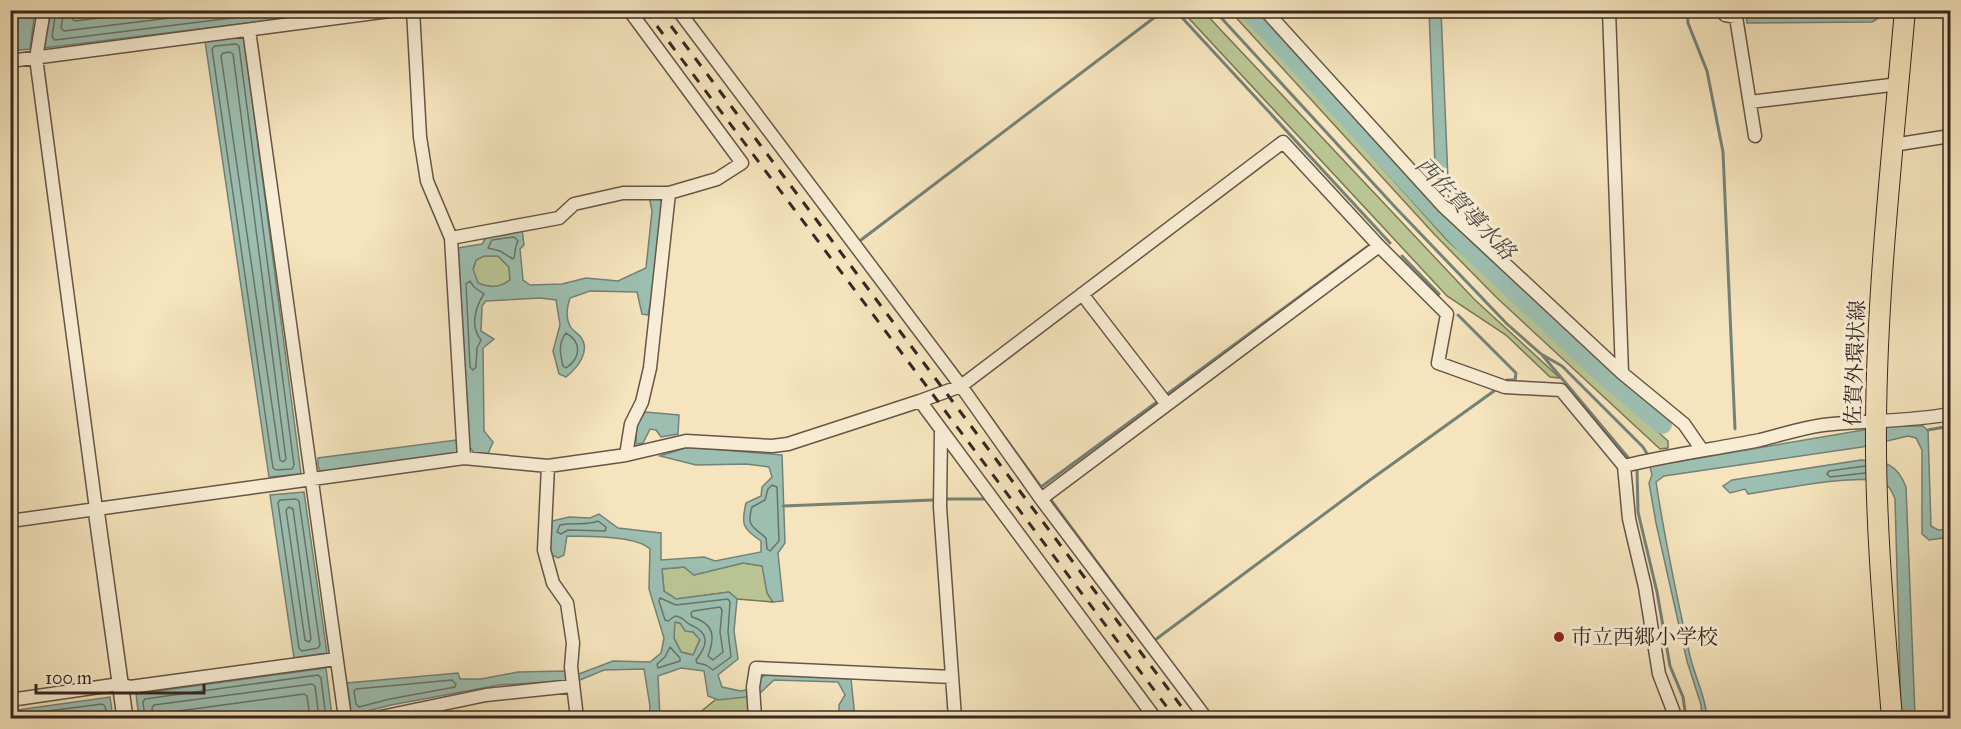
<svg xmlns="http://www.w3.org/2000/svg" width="1961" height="729" viewBox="0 0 1961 729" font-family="'IM FELL Great Primer','Noto Serif JP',serif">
	<rect width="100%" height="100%" fill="#f5e4bd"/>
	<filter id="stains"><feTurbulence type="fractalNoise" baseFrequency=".00333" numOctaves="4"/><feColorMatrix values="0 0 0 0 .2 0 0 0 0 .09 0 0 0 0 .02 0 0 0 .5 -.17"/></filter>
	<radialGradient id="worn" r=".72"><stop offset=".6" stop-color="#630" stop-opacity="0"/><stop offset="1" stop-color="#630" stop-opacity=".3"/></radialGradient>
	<path fill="#bac593" stroke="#78765a" stroke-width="1.5" d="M1182,11H1203L1474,299L1560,378L1550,377L1506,335L1447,296Z
		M1230,11H1241L1447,240L1668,441V448L1660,449L1496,297L1435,235Z
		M484,256H498L509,267L510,280C499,288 490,288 478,283L473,270L476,260Z
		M743,563L763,566L767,593L773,602L737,599L729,592L676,599L664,591L662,569L684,567L694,575Z
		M674,622C685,623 693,632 700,639L693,655L681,652L674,638Z
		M759,694L757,718H697L698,714L720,696Z"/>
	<path fill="#9cbfb1" stroke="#748277" stroke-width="1.5" fill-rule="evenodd" d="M10,11H35L30,49L11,51Z
		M51,11H347L44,48Z
		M1429,11H1441L1449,204L1436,190Z
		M1746,11H1753L1754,16L1872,13L1880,17L1872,22L1747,23Z
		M244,37L301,474L269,477L205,41Z
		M649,196H657L663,204L656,273L648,315L642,314L637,292L590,291L570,298C567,307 565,317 570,326C572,330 577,333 580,336C592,351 577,368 566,377L559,374L553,351L560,325L556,300L540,298L486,301L482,306L481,331L494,339L483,348L484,431L493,442L487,456L474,453L469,446L458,248L482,244L488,234L522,229L524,245L520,249L523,280L530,285L562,284L586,278L618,281L646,268L652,211ZM484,256H498L509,267L510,280C499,288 490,288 478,283L473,269L476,260Z
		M645,412L679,415L678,434L661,437L656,430L650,429L643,443L636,444V427Z
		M1887,426H1923L1928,431L1931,526L1938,530L1950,529V537L1929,540L1922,534V450L1916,438L1908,436L1862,447L1664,476L1656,482C1665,540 1677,598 1690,656C1695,678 1706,696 1707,718H1702L1701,705L1687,661L1656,523L1649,483L1652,475L1649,463L1656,461L1658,465Z
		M456,440L458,450L455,455L321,473L318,466V458Z
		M688,447L782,455L785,543L778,553L783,601L773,602L767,593L762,566L743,563L694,575L684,567L662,569L664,591L676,599L729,592L737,599L734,631L738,659L718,675L722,687L741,691L758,687L760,679L766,674L851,679L855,718H839V705L845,695L838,682L774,680L759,694L746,697L718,700L708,696L704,671L681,668L658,676L660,718H649L650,706L644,669L604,670L580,680L499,685L391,705L351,715L347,683L458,673L460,679H481L518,672L566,671L579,674L613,661L650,662L661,653L664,638L649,589L650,549C635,535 588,537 567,536L564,555L558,558L550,554L552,521L569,517L590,518L599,514L618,528L661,533V560L704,557L715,561L761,552V541C742,528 741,524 746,503L761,496L762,487L772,477L769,467L746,464L696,465L660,456ZM675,622L680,623L685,631L693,632L700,640L693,655L681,652L674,638Z
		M1861,460C1884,461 1897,463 1906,487L1915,715H1901L1895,499C1892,492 1890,485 1881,482C1859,473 1776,490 1748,494L1745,489L1730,493L1723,486L1732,480Z
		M304,492L327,653L294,658L270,495Z
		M326,668L332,716L317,718H139L136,694Z
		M110,697L113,718H11V711Z"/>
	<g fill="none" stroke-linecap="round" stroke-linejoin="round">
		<path stroke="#6a7369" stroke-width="1.5" d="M56,10L52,37L55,40L297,10
			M64,10L61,28L64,31L235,10
			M73,10L72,19L75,21L161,10
			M236,44L239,46L294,465L292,469L276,470L273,468L212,49L215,46Z
			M230,52L233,54L286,459L283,462L280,460L221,56L223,53Z
			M514,237L518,241C514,247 516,256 513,259L500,251L488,248L492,240Z
			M470,281L474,287L484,294C475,307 470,327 481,340L477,348L476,367L473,370L470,367L466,284Z
			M566,333C582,342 581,358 566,368L563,366C560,354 558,343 566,333Z
			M1865,466L1829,471L1827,474L1830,477L1865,473
			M772,485L777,487L779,541L770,551L767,549L766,538C753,526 746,527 752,507L765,500L768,489Z
			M296,499L299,501L320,645L318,648L302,651L299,648L278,503L280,500Z
			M289,507L293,509L311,639L309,642L305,640L286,510Z
			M598,521L606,527L605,531L568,530L561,534L557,532L560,525C573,522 586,526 598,521Z
			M660,598L676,605L728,599L730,602L728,632L731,657L713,670L706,665L697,663L696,660C708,645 710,633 691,625C684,622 684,617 675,616L668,621L665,620L659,601Z
			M720,607L722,610L720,632L723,652L713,660L708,656C715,637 715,624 692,617L691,613L693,611Z
			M670,647L680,658V661L658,668L657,664L665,657Z
			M452,680L456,684L455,687L390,699L359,707L356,704L354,691L356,689Z
			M10,716L102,704L105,706L107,718
			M145,718L143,702L145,699L318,675L321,678L326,718
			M153,718L152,708L154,705L312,684L315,686L319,718
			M162,718L164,713L304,694L307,696L310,718"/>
		<path stroke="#748277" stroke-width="3" d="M1175,10L1390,243
			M1214,10L1395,207L1507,324L1541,354L1562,366L1643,447L1649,457
			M1687,10L1688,23L1707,71L1723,152L1735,429
			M857,243L1159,14
			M1402,256L1439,294
			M1458,315L1516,373L1515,380H1507
			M1543,356L1631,461
			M1166,395L1367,247
			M982,406L1041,487L1161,399
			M1928,430L1950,426
			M1636,466L1637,468L1638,512L1657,592L1670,666L1683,697L1686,718
			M946,499H984
			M1051,500L1148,631
			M783,506L933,500
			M1155,640L1370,480L1494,391"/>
		<path stroke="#9cbfb1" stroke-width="20" d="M1249,10L1466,245L1600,371L1662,424"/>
		<g stroke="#665648" stroke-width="15">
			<path id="minor" d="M44,10L36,58L96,509
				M413,10L420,137L427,181L451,238L464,458
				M678,10L961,386L1041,499L1206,718
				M1265,10L1443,206L1622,373L1684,424L1702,450
				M1609,10L1622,373
				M1725,15L1736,17L1755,136
				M249,30L345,718
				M10,61L397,10
				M1750,102L1899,84
				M1893,145L1950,136
				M451,238L559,218L574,204L623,193H669L717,179L742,163L629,10
				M1082,294L1166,403
				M920,401L1155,718
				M941,432L940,507L955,718
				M626,455L631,424L642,402L650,368L669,193
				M548,466L544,550L553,583L567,603L573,643L571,667L577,718
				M1624,466C1669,455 1715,449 1760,440C1781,435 1801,428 1823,425C1865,420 1908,422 1950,414
				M1041,499L1379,246
				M10,521L464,458L548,466L626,455L686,441L772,446L788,444L920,401L961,386L1283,142L1379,246L1447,314L1438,363L1505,387L1561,390L1624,466L1629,519L1645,587L1659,674L1676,718
				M10,700L120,684L130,687L336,659
				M376,718L486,695L572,686
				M755,718L753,687L756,668L952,677"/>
		</g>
		<g stroke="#665648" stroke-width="18">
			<path id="tertiary" d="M96,509L125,718"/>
		</g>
		<g stroke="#372721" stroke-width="22">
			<path id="primary" d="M1892,718C1884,620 1875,522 1876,423C1877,286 1893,148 1905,10"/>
		</g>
		<use href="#minor" stroke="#f8edd4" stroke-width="12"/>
		<use href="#tertiary" stroke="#f8edd4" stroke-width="15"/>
		<use href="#primary" stroke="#f5e4bd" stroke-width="20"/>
		<path stroke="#372721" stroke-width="3" stroke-dasharray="10 10" stroke-linecap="butt" d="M645,10L1175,718
			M659,10L1190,718"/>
	</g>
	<circle fill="#8f2418" stroke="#f8edd4" stroke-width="2" cx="1559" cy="637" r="6"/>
	<g text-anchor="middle" stroke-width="6" stroke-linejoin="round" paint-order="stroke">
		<g font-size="21" fill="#372721" stroke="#f8edd4">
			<text transform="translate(1855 363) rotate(-88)" y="7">佐賀外環状線</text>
		</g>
		<g font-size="21" fill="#372721" stroke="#f8edd4" text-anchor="start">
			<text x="1571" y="644">市立西郷小学校</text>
		</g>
		<g font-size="22" font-style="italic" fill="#504d45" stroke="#f8edd4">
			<text transform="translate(1466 208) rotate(46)" y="8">西佐賀導水路</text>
		</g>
	</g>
	<rect width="1961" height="729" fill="none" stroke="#f5e4bd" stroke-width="36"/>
	<rect x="12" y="12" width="1937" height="705" fill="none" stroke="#372721" stroke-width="3"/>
	<rect x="18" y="18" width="1925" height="693" fill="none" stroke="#372721" stroke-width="1.5"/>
	<path d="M36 684v9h168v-9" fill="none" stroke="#372721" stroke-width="3"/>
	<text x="45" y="684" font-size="18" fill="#372721" stroke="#f8edd4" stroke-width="4.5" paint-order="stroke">100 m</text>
	<rect width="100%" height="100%" filter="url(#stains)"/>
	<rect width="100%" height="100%" fill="url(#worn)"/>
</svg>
